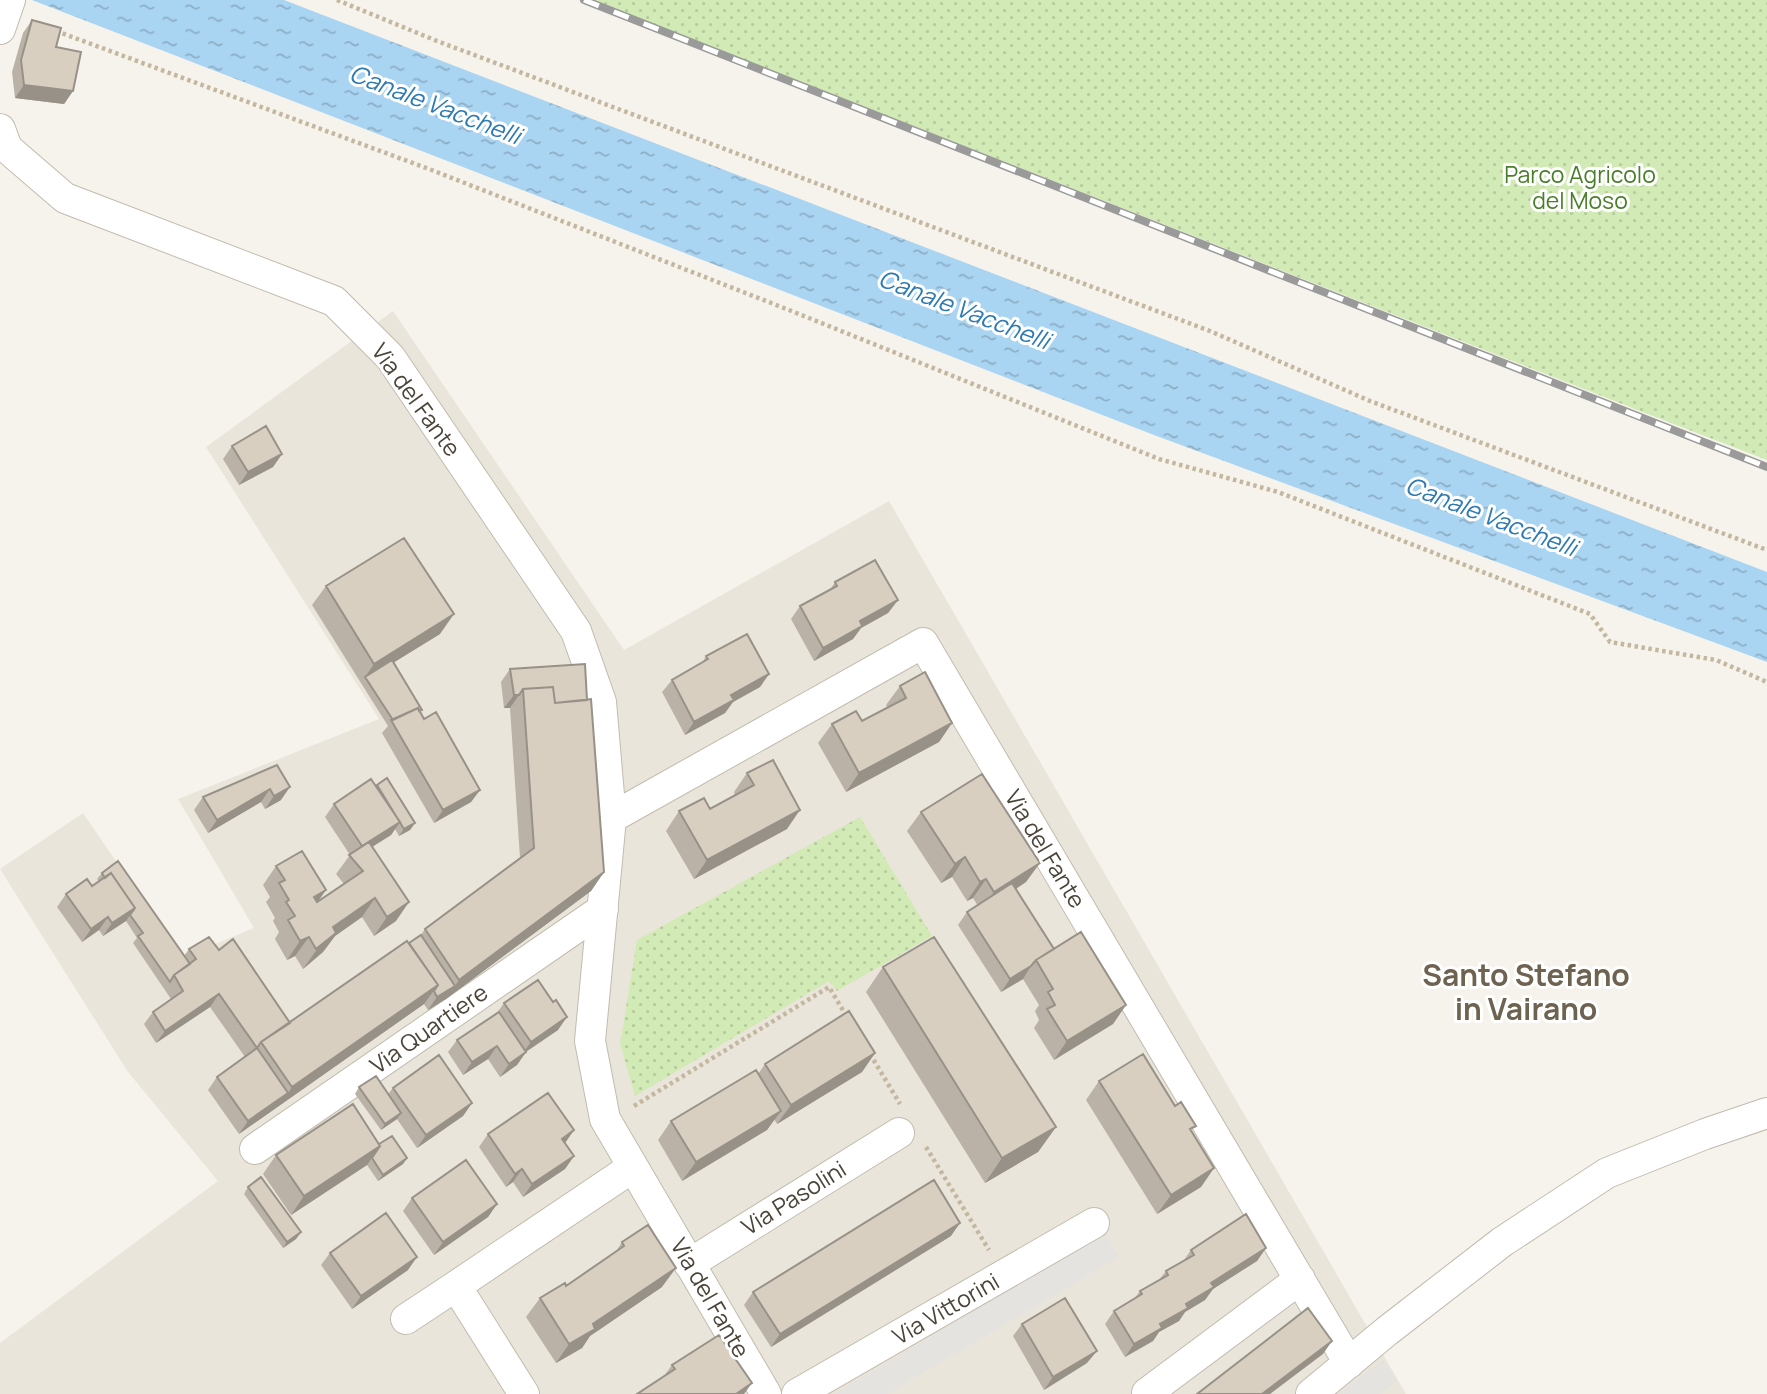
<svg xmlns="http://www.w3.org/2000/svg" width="1767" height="1394" viewBox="0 0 1767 1394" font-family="Manrope,sans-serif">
	<defs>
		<pattern id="park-dots" width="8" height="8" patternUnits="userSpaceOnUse" patternTransform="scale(1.75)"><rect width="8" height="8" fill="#d2eab5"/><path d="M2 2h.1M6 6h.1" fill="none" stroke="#b6ca9c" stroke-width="1.8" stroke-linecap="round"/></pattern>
		<pattern id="water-ripples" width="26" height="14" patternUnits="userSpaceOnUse" patternTransform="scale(1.75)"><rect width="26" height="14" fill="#a9d4f2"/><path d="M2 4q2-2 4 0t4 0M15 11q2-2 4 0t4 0" fill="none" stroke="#8caec5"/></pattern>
	</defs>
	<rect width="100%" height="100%" fill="#f6f3ec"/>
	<path fill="#eae5da" d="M393,311L624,650L889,501L1406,1394H0V1343L218,1181L128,1072L0,869L83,813L182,958L254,928L178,799L379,719L206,447Z"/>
	<path fill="url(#park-dots)" d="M592,0H1767V460L1640,411Z
		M860,817L932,936L837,991L829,981L635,1096L620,1044L637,940Z"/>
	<path fill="#e5e3e0" d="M1105,1233L1119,1257L887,1394H834Z
		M1383,1360L1397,1381L1380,1394H1338Z"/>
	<path fill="url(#water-ripples)" d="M32,0H284L1767,572V662L1154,435Z"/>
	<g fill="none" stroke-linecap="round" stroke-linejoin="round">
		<g stroke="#c2bbae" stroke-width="32">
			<path id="minor" d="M0,29L10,0
				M0,129L7,148L65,198L334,301L390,357L576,631L601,702L611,818L590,1041L605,1119L766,1394
				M611,818L923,643L1349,1363
				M255,1149L603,909
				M689,1264L899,1133
				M406,1319L456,1286
				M1147,1393L1300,1279
				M524,1394L456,1286L633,1167
				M797,1394L1094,1223
				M1311,1394L1387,1331L1502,1242L1607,1173L1705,1134L1767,1113"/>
		</g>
		<path stroke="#c4b79f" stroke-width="4.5" stroke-dasharray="3.5 3.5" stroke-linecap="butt" d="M337,0L437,41L1210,331L1370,401L1767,550
			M56,31L429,169L789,310L1159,459L1278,492L1590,614L1610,642L1716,660L1767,682
			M870,1054L900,1104
			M634,1106L829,987L847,1017
			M926,1147L989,1250"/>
		<use href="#minor" stroke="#fff" stroke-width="30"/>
		<g stroke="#9a9a9a" stroke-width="8">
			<path id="rail" d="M584,0L1767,467"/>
		</g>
		<use href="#rail" stroke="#fff" stroke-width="5" stroke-dasharray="16" stroke-linecap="butt"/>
	</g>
	<path fill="#bab2a6" d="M32,20L56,47L73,91L64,104L15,98L12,72L23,33Z
		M232,446L282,454L273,467L239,485L223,459Z
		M835,582L898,600L888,613L861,628L853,639L814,661L791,619L800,606L830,590Z
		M326,586L440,634L394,662L422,710L420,713L424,719L480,790L471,802L434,823L382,733L388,726L312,605Z
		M706,656L769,674L760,687L733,702L725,713L685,735L662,692L672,680L702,663Z
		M510,669L587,700L604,872L591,891L446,999L428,1010L424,1004L239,1134L208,1090L217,1077L245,1057L210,1007L156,1043L144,1024L153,1012L171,999L133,943L137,938L126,921L103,936L99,930L82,942L57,907L66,894L92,886L99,882L97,879L102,873L184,956L189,949L219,950L290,1023L409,943L421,935L425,929L520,858L510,708H504L501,682Z
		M900,686L952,723L939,742L846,792L818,743L832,724L862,721L888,708L886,705Z
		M277,765L281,800L265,809L261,802L208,833L194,810L203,797Z
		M747,773L787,829L694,879L666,831L679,811L710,809L735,795L734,792Z
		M377,785L415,823L410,830L399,836L395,829L391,835L372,847L396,921L374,936L362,917L335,936L323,952L303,969L295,956L287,960L275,939L279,932L273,921L275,918L266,902L270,897L263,885L276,866L318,901L344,884L336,874L350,855L325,817L334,804L376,787Z
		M921,812L1026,882L1016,889L1054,949L1126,1005L1113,1024L1054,1060L1034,1028L1039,1020L1035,1011L1039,1005L1023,979L1001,992L958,925L967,912L978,906L973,898L967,901L952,877L941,883L907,831Z
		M883,967L1056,1127L1038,1152L985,1183L866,992Z
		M504,1003L558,1030L526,1052L517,1065L500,1077L488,1059L463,1075L448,1052L457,1040L497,1013Z
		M875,1053L862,1072L777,1124L774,1119L767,1130L682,1181L658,1140L671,1121L758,1074L765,1064Z
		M1099,1081L1175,1106L1214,1168L1201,1187L1157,1214L1086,1100Z
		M359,1087L388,1094L393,1088L472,1103L463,1116L417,1148L397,1119L381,1130L355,1094Z
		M574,1130L565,1143L574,1156L565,1169L523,1197L513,1182L506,1187L479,1147L488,1134Z
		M379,1144L407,1158L403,1164L378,1181L367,1165L291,1215L263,1174L276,1155Z
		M248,1187L301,1232L296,1239L283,1248L244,1194Z
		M412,1198L497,1204L488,1217L434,1255L403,1211Z
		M951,1236L771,1347L744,1305L753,1292Z
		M622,1242L662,1287L590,1336L582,1348L556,1363L526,1317L540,1298L566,1286L615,1253Z
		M1266,1248L1257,1261L1213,1289L1205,1300L1185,1312L1179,1321L1159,1332L1153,1341L1125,1357L1105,1324L1114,1311L1134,1299L1140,1291L1159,1280L1166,1271L1184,1260L1191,1250Z
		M330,1253L408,1270L352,1309L321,1265Z
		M1022,1324L1087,1363L1044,1390L1013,1336Z
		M672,1365L744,1394L664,1376Z"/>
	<path fill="#979187" d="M24,85L73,91L64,104L15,98Z
		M282,454L273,467L239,485L248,472Z
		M898,600L888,613L861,628L853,639L814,661L823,648L860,621Z
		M454,614L440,634L367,679L365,677L374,664Z
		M769,674L760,687L733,702L725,713L685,735L694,722L731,695Z
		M514,695H519L510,708H504Z
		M952,723L939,742L846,792L859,773Z
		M290,787L281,800L265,809L274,796Z
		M270,789L261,802L208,833L217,820Z
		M480,790L471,802L434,823L443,810Z
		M800,810L787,829L694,879L707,860Z
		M400,822L391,835L353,859L362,846Z
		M415,823L410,830L399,836L404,829Z
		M965,857L952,877L941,883L955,864Z
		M1040,863L1026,882L981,911L994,892Z
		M604,872L591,891L446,999L459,980Z
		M986,879L973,898L967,901L980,882Z
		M326,890L313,909L314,897Z
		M375,898L362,917L335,936L323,952L303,969L333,927Z
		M409,902L396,921L374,936L387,917Z
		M135,908L126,921L103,936L112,923Z
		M108,917L99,930L82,942L91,929Z
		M309,937L295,956L287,960L300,941Z
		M1031,966L1023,979L1001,992L1010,979Z
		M438,985L424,1004L239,1134L248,1121L288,1093L292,1087Z
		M455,986L446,999L428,1010L437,997Z
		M219,994L210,1007L156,1043L165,1031Z
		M1126,1005L1113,1024L1054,1060L1067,1041Z
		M567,1017L558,1030L521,1055L531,1042Z
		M497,1046L488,1059L463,1075L472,1062Z
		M526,1052L517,1065L500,1077L509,1064Z
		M875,1053L862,1072L777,1124L791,1105Z
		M472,1103L463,1116L417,1148L426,1135Z
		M781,1111L767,1130L682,1181L696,1162Z
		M401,1113L397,1119L381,1130L385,1124Z
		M1056,1127L1038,1152L985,1183L1002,1158Z
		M574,1130L565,1143L562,1139Z
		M380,1146L367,1165L291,1215L304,1196Z
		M574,1156L565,1169L523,1197L532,1184Z
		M407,1158L403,1164L378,1181L383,1175Z
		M1214,1168L1201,1187L1157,1214L1171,1195Z
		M522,1169L513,1182L506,1187L515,1174Z
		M497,1204L488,1217L434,1255L443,1242Z
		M960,1223L951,1236L771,1347L780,1334Z
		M301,1232L296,1239L283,1248L287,1242Z
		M1266,1248L1257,1261L1213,1289L1205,1300L1185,1312L1179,1321L1159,1332L1153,1341L1125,1357L1134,1344L1211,1283Z
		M417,1257L408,1270L352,1309L361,1296Z
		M676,1268L662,1287L590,1336L582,1348L556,1363L569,1344L593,1324Z
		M1332,1341L1323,1354L1270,1394H1262Z
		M1097,1351L1087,1363L1044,1390L1053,1377Z
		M752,1383L744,1394H736Z"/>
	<path fill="#d8cfc1" stroke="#979187" stroke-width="2" d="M32,20L61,28L56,47L81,52L73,91L24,85L21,60Z
		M266,426L282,454L248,472L232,446Z
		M404,538L454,614L374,664L326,586Z
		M875,560L898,600L860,621L862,626L823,648L800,606L837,586L835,582Z
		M747,634L769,674L731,695L734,700L694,722L672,680L708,659L706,656Z
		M392,660L422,710L419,711L418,708L393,720L365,677Z
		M585,664L587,700L555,703L553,687L523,689L519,695H514L510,669Z
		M925,672L952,723L859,773L832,724L856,711L862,721L906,698L900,686Z
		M553,687L555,703L591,699L604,872L459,980L425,929L534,848L523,689Z
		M418,708L424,719L436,712L480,790L443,810L391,720Z
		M773,760L800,810L707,860L679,811L704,798L710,809L754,785L747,773Z
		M277,765L290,787L274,796L270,789L217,820L203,797Z
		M982,774L1040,863L994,892L986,879L980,882L965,857L955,864L921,812Z
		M387,778L415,823L404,829L377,785Z
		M371,779L400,822L362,846L334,804Z
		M369,842L409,902L387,917L375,898L333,927L336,933L316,949L309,937L300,941L288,920L295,916L286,902L289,900L279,883L285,880L276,866L302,851L326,890L314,897L317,902L363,871L349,855Z
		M118,861L190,964L174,975L170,982L138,936L143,933L130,915L135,908L111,873L105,878L102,873Z
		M111,873L135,908L112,923L108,917L91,929L66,894L87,879L92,886Z
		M1012,883L1054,949L1036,960L1031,966L1010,979L967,912Z
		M1081,932L1126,1005L1067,1041L1047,1009L1055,1005L1048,992L1053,989L1036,960Z
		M421,935L455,986L437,997L434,991L438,985L409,943Z
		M209,937L219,950L233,939L290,1023L261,1042L257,1048L219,994L165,1031L153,1012L183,991L174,975L196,959L189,949Z
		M934,937L1056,1127L1002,1158L883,967Z
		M407,941L438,985L292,1087L261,1042Z
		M538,980L553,1002L556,1000L567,1017L531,1042L504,1003Z
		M849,1011L875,1053L791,1105L765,1064Z
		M499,1012L526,1052L509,1064L497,1046L472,1062L457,1040Z
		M257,1048L288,1093L248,1121L217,1077Z
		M1143,1054L1175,1106L1181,1102L1196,1126L1190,1129L1214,1168L1171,1195L1099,1081Z
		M439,1055L472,1103L426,1135L393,1088Z
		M756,1070L781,1111L696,1162L671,1121Z
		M376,1076L401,1113L385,1124L359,1087Z
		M548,1093L574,1130L562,1139L574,1156L532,1184L522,1169L515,1174L488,1134Z
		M353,1104L380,1146L304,1196L276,1155Z
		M392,1136L407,1158L383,1175L372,1158L380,1146L379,1144Z
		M466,1160L497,1204L443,1242L412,1198Z
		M261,1177L301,1232L287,1242L248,1187Z
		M934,1180L960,1223L780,1334L753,1292Z
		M386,1213L417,1257L361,1296L330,1253Z
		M1246,1214L1266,1248L1211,1283L1214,1287L1186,1304L1188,1308L1160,1324L1162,1328L1134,1344L1114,1311L1142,1294L1140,1291L1168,1275L1166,1271L1194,1255L1191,1250Z
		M648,1225L676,1268L593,1324L595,1329L569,1344L540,1298L565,1283L566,1286L624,1246L622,1242Z
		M1065,1298L1097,1351L1053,1377L1022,1324Z
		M1308,1308L1332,1341L1262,1394H1197Z
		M719,1335L752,1383L736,1394H637L675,1369L672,1365Z"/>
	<g text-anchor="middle" stroke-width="6" stroke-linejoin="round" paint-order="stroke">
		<g font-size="23" fill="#4a7f2a" stroke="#fff">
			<text x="1580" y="183">Parco Agricolo<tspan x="1580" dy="26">del Moso</tspan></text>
		</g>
		<g font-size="23" fill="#4b4439" stroke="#fff">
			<text transform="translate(416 400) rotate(54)" y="8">Via del Fante</text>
			<text transform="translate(1045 849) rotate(59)" y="8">Via del Fante</text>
			<text transform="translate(429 1029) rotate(-35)" y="8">Via Quartiere</text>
			<text transform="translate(794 1198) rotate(-32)" y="8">Via Pasolini</text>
			<text transform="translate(710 1298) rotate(60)" y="8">Via del Fante</text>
			<text transform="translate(946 1309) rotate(-30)" y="8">Via Vittorini</text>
		</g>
		<g font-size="24" font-style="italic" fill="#2e7ab2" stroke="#fff">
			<text transform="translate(435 105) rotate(21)" y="8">Canale Vacchelli</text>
			<text transform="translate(964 310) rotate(21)" y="8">Canale Vacchelli</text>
			<text transform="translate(1491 517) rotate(21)" y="8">Canale Vacchelli</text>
		</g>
		<g font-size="30" font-weight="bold" fill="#6e6250" stroke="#fff">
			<text x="1526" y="986">Santo Stefano<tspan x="1526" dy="34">in Vairano</tspan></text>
		</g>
	</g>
</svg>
